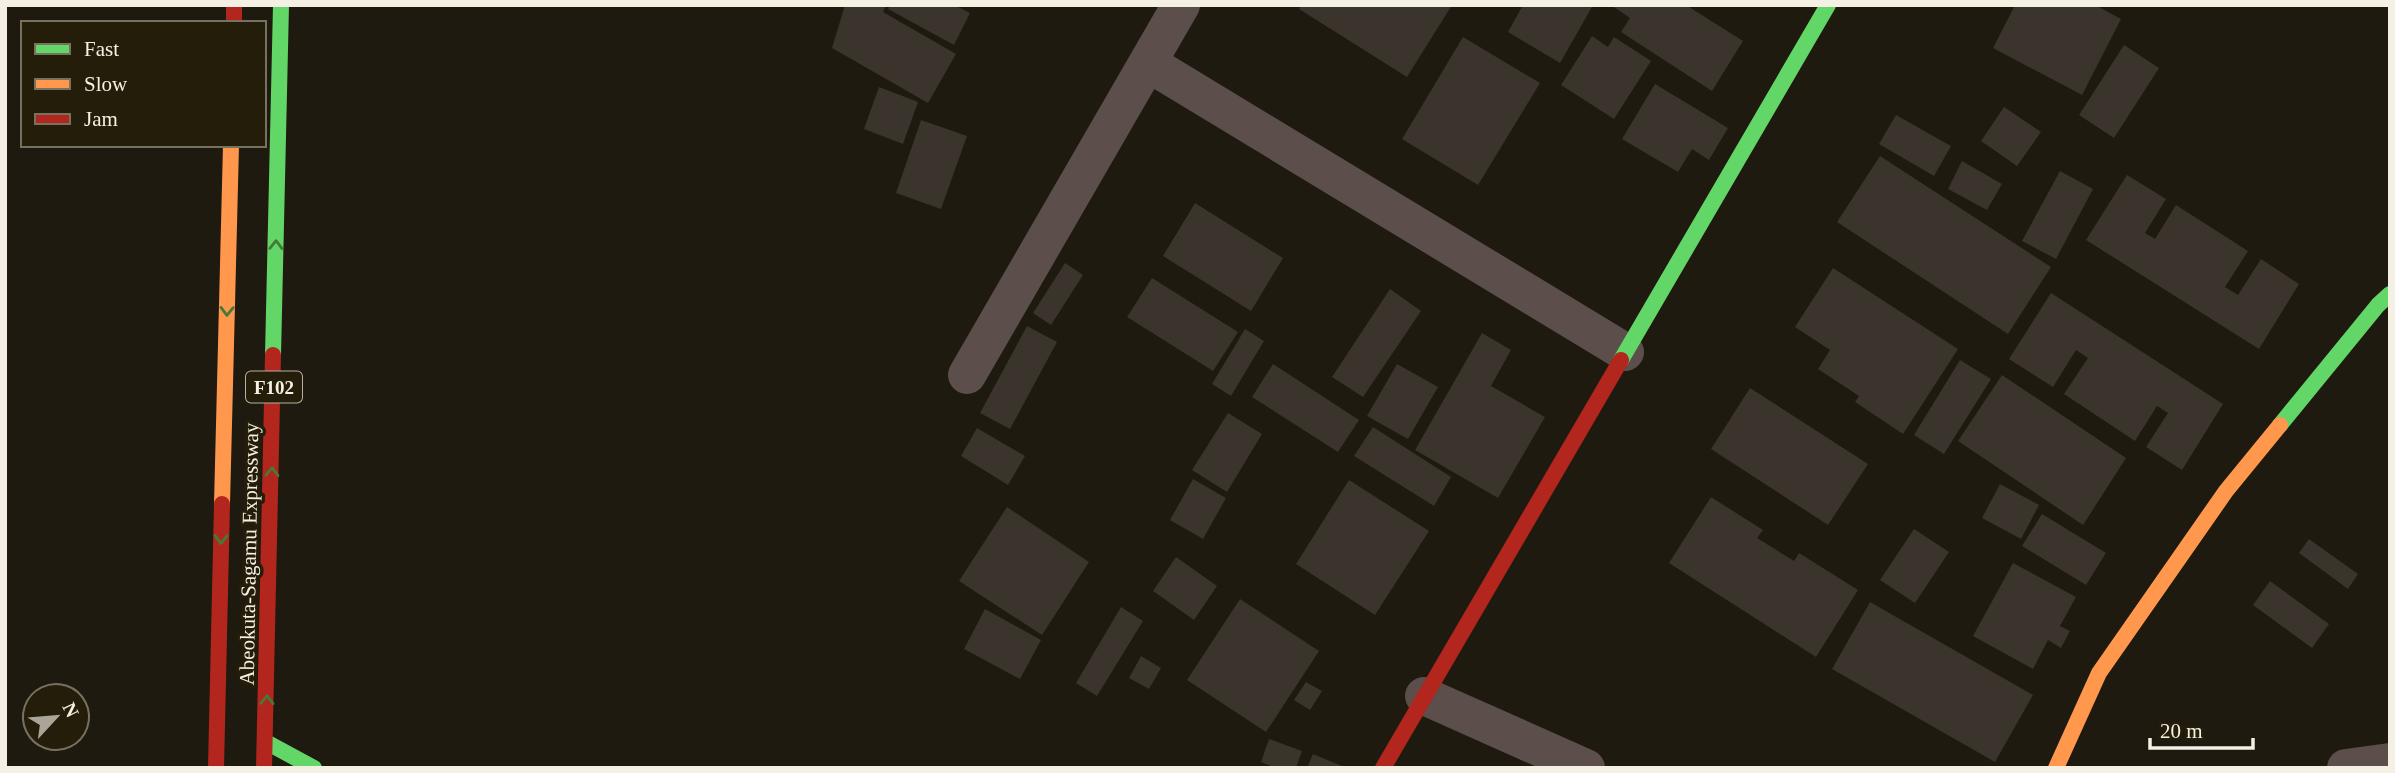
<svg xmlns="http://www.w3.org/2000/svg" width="2395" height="773" viewBox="0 0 2395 773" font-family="'Times New Roman',serif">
	<rect width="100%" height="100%" fill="#1e1a0f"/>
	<path fill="#3a342d" d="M845,5H886L883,12L956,54L928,103L832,48Z
		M890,5H954L970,13L954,45L888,9Z
		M1301,5H1452L1407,77L1299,9Z
		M1523,5H1593L1560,63L1508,32Z
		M1611,5H1686L1743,41L1712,91L1621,32L1630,18Z
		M2015,5H2095L2121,19L2082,95L1993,48Z
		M1592,36L1608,47L1614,37L1651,61L1614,119L1561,85Z
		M1463,37L1540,83L1478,185L1402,139Z
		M2124,45L2159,68L2114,138L2079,115Z
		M1655,84L1728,128L1709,160L1692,149L1678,172L1622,139Z
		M879,87L918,102L903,144L864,129Z
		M2004,107L2041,132L2017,166L1981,141Z
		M1896,115L1951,146L1934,176L1879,144Z
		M921,120L967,136L941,209L896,193Z
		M1880,156L2051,267L2008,334L1837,222Z
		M1962,161L2002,184L1987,210L1948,189Z
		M2060,171L2093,189L2056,259L2022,241Z
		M2127,175L2166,199L2145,233L2155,239L2176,205L2248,251L2225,287L2238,295L2261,259L2299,284L2259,349L2086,240Z
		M1195,203L1283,258L1251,311L1163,256Z
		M1065,263L1083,275L1051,325L1033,313Z
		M1833,268L1958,349L1903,434L1855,402L1859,396L1818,369L1830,350L1795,327Z
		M1152,278L1238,332L1213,371L1127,317Z
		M1390,289L1421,311L1363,397L1332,377Z
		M2051,293L2223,404L2182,470L2146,447L2168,413L2157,406L2135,441L2064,394L2088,358L2076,350L2053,387L2009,359Z
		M1027,326L1057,342L1010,429L980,413Z
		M1245,329L1264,341L1231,396L1212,384Z
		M1482,333L1511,350L1491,386L1545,417L1498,498L1415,450Z
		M1960,360L1991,379L1944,454L1914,435Z
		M1273,364L1359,420L1338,452L1252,397Z
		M1397,364L1438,387L1408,439L1367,416Z
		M2002,375L2126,458L2083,525L1958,441Z
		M1750,388L1868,464L1828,525L1711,449Z
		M1228,413L1262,434L1227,492L1192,470Z
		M1373,427L1451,477L1434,506L1354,456Z
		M977,428L1025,456L1008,485L961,456Z
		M1193,479L1226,498L1203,539L1170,520Z
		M1349,480L1429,531L1375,615L1296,564Z
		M2000,484L2039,505L2021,539L1982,518Z
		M1711,497L1763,530L1757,538L1794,561L1799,553L1858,590L1816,657L1669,563Z
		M1007,507L1089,562L1042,635L959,581Z
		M2042,514L2106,553L2086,585L2022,546Z
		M1914,529L1949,552L1915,603L1880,580Z
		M2309,539L2358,574L2348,589L2299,553Z
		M1176,557L1217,586L1194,620L1153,591Z
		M2013,563L2076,597L2060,626L2070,631L2061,648L2048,640L2033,669L1973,636Z
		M2270,581L2329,624L2312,648L2253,605Z
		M1240,599L1319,651L1266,732L1187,680Z
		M1870,602L2033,695L1995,762L1832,669Z
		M1121,607L1143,621L1097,696L1076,683Z
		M985,609L1041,640L1020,679L964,649Z
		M1141,656L1161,668L1149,689L1129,678Z
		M1306,682L1322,691L1310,710L1294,700Z
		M1269,739L1302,751L1296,768H1276L1261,762Z
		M1313,754L1347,768H1307Z"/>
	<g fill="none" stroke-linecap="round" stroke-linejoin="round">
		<path stroke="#5b4e4b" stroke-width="38" d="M1148,63L1625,352
			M967,375L1181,5
			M1424,696L1586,768
			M2346,768L2390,762"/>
		<path stroke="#63d668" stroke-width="16" d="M273,355L281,5
			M1621,360L1828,5
			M2280,425L2378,305L2390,294
			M266,742L314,768"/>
		<path stroke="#ff974d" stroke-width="16" d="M222,504L231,145
			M2056,768L2099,673L2226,491L2280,425"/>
		<path stroke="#b3261e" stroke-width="16" d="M234,5V23
			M216,768L222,504
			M264,768L273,355
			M1383,768L1621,360"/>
	</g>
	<defs><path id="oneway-chevron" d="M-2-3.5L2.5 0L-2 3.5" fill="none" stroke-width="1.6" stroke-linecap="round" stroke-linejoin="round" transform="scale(1.75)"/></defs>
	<g stroke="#447a38">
		<use href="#oneway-chevron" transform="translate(276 245) rotate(-89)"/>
		<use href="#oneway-chevron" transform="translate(227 311) rotate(91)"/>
		<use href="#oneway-chevron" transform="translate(272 472) rotate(-89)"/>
		<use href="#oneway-chevron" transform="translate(221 539) rotate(91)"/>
		<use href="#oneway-chevron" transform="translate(267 700) rotate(-89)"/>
	</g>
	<g text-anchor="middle" stroke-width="7" stroke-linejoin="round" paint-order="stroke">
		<rect fill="#241d09" stroke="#b6b1a2" stroke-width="2" x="246" y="371.5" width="56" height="31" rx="5"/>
		<g font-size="19" font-weight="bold" fill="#f4f0e3">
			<text x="274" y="394">F102</text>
		</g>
		<g font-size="21" fill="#f4f0e3" stroke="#241d09">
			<text transform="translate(249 554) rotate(-89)" y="7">Abeokuta-Sagamu Expressway</text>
		</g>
	</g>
	<rect width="2395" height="773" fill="none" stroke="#f4f0e3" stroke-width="14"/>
	<rect x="21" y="21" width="245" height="126" fill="#241d09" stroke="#777160" stroke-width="2"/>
	<rect x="35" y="44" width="35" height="10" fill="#63d668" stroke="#777160" stroke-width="2"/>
	<text x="84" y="56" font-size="21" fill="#f4f0e3">Fast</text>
	<rect x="35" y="79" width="35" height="10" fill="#ff974d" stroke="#777160" stroke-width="2"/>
	<text x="84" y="91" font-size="21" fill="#f4f0e3">Slow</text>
	<rect x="35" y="114" width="35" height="10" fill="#b3261e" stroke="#777160" stroke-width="2"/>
	<text x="84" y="126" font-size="21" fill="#f4f0e3">Jam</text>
	<g transform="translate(56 717) rotate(64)"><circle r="33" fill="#241d09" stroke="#777160" stroke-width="2"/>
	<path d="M0-5L12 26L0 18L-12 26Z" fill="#a9a599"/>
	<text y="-10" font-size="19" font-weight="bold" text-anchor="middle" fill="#f4f0e3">N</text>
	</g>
	<path d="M2150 738v10h103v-10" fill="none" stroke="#f4f0e3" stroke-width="3.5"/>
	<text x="2160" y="738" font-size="21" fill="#f4f0e3" stroke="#241d09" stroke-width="5" paint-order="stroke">20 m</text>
</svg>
